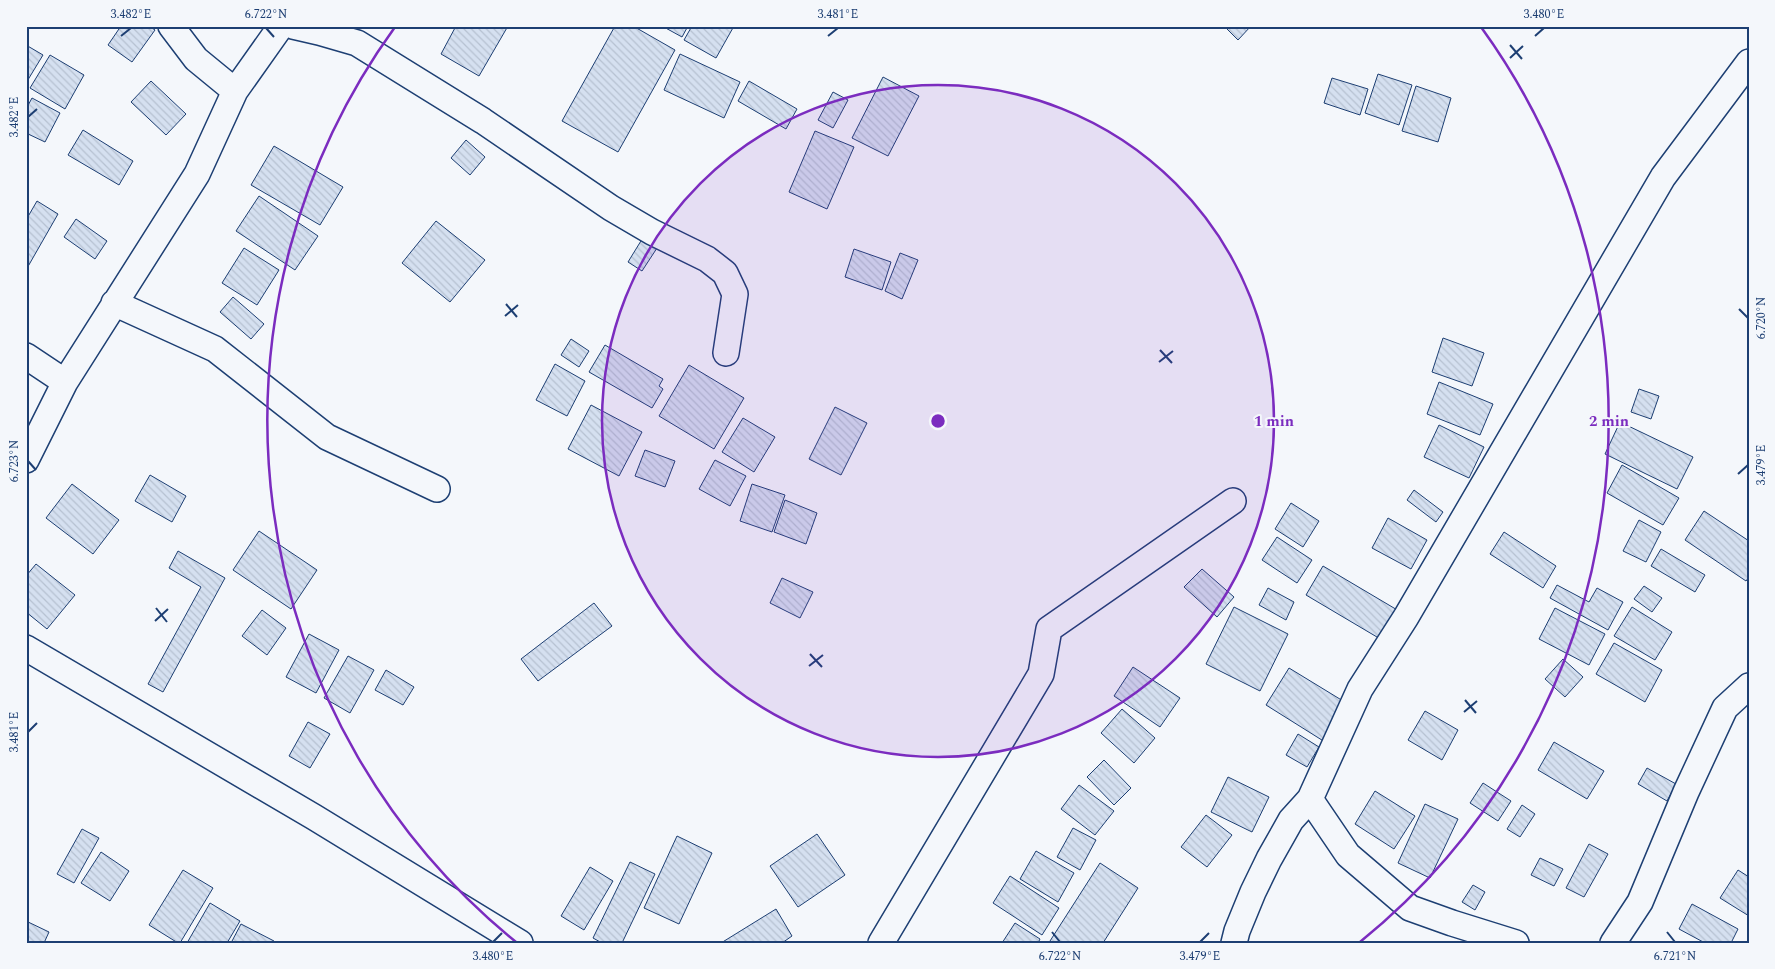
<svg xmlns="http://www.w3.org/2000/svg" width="1775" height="969" viewBox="0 0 1775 969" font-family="Spectral,serif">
	<defs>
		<pattern id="building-back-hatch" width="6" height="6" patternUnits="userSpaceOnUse" patternTransform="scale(1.25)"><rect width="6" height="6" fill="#d5e0f0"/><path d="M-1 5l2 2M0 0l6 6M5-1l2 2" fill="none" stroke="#b6c1d1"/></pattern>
	</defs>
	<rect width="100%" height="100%" fill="#f4f7fb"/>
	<path fill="url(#building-back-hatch)" stroke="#1d3f73" d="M121,26H149L155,30L132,62L108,45Z
		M456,26H508L479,76L441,54Z
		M615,26H633L675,50L618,152L562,121Z
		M662,26H688L682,37Z
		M692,26H734L716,58L684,40Z
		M1224,26H1251L1238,40Z
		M26,45L43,55L26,83Z
		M680,54L740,82L724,118L664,90Z
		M50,55L84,75L65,109L30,88Z
		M1378,74L1412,85L1399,125L1365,113Z
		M883,77L919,96L888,156L852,138Z
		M1332,78L1368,89L1360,115L1324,103Z
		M151,81L186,114L166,135L131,102Z
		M749,81L797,109L786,129L738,101Z
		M1416,86L1451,98L1438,142L1402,131Z
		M833,92L848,100L833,128L818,120Z
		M32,98L60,113L45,142L26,133V109Z
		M83,130L133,161L119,185L68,155Z
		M815,131L854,147L827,209L789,192Z
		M466,140L485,157L470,175L451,158Z
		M274,146L343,187L320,225L251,185Z
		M259,196L318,236L295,270L236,231Z
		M37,201L58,214L26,270V220Z
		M76,219L107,241L95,259L64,237Z
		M436,221L485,260L450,302L402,263Z
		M644,236L659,245L642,271L628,262Z
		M244,248L279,270L257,305L222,283Z
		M854,249L891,262L882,290L845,277Z
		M900,253L918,260L902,299L885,291Z
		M233,297L264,324L251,339L220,312Z
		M1443,338L1484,353L1472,386L1432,372Z
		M571,339L589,351L579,367L561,355Z
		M605,345L663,379L659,386L663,389L652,408L589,372Z
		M555,364L585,381L567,416L536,400Z
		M689,365L744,398L714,449L659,416Z
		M1439,382L1493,404L1480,435L1427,414Z
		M1639,389L1659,396L1651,419L1631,412Z
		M591,405L642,432L619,476L568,449Z
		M835,407L867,423L841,475L809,459Z
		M743,418L775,437L754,472L722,452Z
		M1620,422L1693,457L1677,489L1605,454Z
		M1439,425L1484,447L1469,478L1424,457Z
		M645,450L675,461L665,487L635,476Z
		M715,460L746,476L730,506L699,489Z
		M1622,465L1679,498L1663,525L1607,493Z
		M150,475L186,496L172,522L135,501Z
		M72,484L119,520L93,554L46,518Z
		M752,484L785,495L772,532L740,521Z
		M1414,490L1443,512L1436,522L1407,500Z
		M785,500L817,513L806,544L774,532Z
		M1291,503L1319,521L1303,547L1275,529Z
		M1704,511L1749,541V577L1746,581L1685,540Z
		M1388,518L1427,540L1411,569L1372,548Z
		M1639,520L1661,532L1646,562L1623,551Z
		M259,531L317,570L291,609L233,570Z
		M1504,532L1556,566L1543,588L1490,554Z
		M1277,537L1312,560L1297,583L1262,560Z
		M1661,549L1705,575L1695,592L1651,566Z
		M178,551L225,578L163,692L148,684L201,587L169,568Z
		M36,564L75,595L47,629L26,612V576Z
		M1323,566L1399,611L1382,640L1306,595Z
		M1202,569L1234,597L1217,617L1184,587Z
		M782,578L813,592L800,618L770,603Z
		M1557,585L1589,602L1597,588L1623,602L1608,630L1550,598Z
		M1644,586L1662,598L1652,612L1634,599Z
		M1268,588L1294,602L1286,620L1259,605Z
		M594,603L612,626L538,681L521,659Z
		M1234,607L1288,634L1260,691L1206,664Z
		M1632,607L1672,632L1655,660L1614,636Z
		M1555,608L1605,634L1589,665L1539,639Z
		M262,610L286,628L267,655L242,636Z
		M309,634L339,650L316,693L286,677Z
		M1614,643L1662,670L1645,702L1596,674Z
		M348,656L374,670L350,713L324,698Z
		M1563,659L1583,677L1565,697L1545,679Z
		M1133,667L1180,698L1160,727L1114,696Z
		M1289,668L1348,704L1325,742L1266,705Z
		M386,670L414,687L403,705L375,690Z
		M1122,709L1155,738L1134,763L1101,733Z
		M1425,711L1458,730L1442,760L1408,740Z
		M308,722L330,734L310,768L289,756Z
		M1298,734L1319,747L1307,767L1286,755Z
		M1554,742L1604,771L1587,799L1538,770Z
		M1104,760L1131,788L1114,805L1087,777Z
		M1647,768L1676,784L1667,801L1638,784Z
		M1228,777L1269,797L1252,832L1211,812Z
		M1483,783L1511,801L1498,821L1470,803Z
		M1079,785L1114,811L1095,835L1061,809Z
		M1375,791L1415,816L1394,849L1355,824Z
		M1425,804L1458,819L1430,878L1398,863Z
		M1522,805L1535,814L1520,837L1507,829Z
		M1206,815L1232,835L1207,867L1181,847Z
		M1073,828L1096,840L1080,870L1057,857Z
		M82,829L99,838L74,883L57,874Z
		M817,834L845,875L798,907L770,866Z
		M677,836L712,853L679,924L644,908Z
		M1589,844L1608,854L1584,897L1566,888Z
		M1036,851L1074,873L1058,902L1020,879Z
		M101,852L129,871L110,901L81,883Z
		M1540,858L1563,869L1554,886L1531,875Z
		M630,862L655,874L622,943H602L593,938Z
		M1100,863L1138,888L1103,943H1052L1050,941Z
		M590,867L613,881L584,930L561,916Z
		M183,870L213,888L180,943H178L149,925Z
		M1738,870L1749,877V916L1720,898Z
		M1010,876L1059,908L1042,935L993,903Z
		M1473,885L1485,892L1475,910L1462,902Z
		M210,903L240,921L227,943H187Z
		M1692,904L1738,929L1731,943H1705L1679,929Z
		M776,909L792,936L782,943H721Z
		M26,921L49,932L44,943H26Z
		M1015,923L1040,939L1038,943H1002Z
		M241,924L274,941L273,943H231Z"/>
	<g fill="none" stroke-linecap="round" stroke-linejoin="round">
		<g stroke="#1d3f73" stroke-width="28">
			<path id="street" d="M171,26L196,59L235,91
				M293,26L319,32L357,43L483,121L611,208L652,232L707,259L725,273L735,294L726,353
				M114,303L215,349L327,437L437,489
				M26,356L65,382
				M26,460L65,382L197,174L235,91L281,26
				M26,648L314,817L520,943
				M1310,799L1348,855L1410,908L1452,923L1516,943
				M881,943L1041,674L1049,629L1233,501
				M1234,943L1237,931L1253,892L1269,859L1291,820L1310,799L1360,689L1406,617L1663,177L1749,62
				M1613,943L1640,902L1686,792L1725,708L1749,686"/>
		</g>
		<use href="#street" stroke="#f4f7fb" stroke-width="25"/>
	</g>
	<path fill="none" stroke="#1d3f73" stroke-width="2" d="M266,28L274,37M121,36L131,28M828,36L838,28M1535,36L1544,28M1510,45L1522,59M1510,58L1523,46M28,117L37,109M506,304L517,317M1739,309L1748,318M505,316L518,305M1160,350L1172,363M1159,362L1173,351M28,461L36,470M1738,474L1748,465M156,608L167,622M155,621L168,609M810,654L822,667M809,666L823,655M1465,700L1476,713M1464,712L1477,701M28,732L37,723M1052,932L1060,942M1667,932L1675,942M493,942L502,933M1200,942L1209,933"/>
	<circle cx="938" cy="421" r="336" fill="#7b2cbf" fill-opacity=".12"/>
	<g fill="none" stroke="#7b2cbf" stroke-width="2.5">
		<circle cx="938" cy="421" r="336"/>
		<path d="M516 942A671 671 0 0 1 395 27M1481 27A671 671 0 0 1 1360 942"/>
	</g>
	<circle cx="938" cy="421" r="8" fill="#7b2cbf" stroke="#f4f7fb" stroke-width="2.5"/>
	<g font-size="15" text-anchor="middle" font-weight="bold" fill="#7b2cbf" stroke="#f4f7fb" stroke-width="4" stroke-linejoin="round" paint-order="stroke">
		<text x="1274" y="426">1 min</text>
		<text x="1609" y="426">2 min</text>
	</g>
	<rect width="1775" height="969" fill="none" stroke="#f4f7fb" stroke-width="55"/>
	<rect x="28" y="28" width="1720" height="914" fill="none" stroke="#1d3f73" stroke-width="2"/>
	<g font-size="12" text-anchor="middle" fill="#1d3f73">
		<text x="131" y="18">3.482°E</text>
		<text x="266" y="18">6.722°N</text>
		<text x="838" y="18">3.481°E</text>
		<text x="1544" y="18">3.480°E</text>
		<text transform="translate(14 117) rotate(-90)" y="4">3.482°E</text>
		<text transform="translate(1761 318) rotate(-90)" y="4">6.720°N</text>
		<text transform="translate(14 461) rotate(-90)" y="4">6.723°N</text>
		<text transform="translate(1761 465) rotate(-90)" y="4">3.479°E</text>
		<text transform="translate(14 732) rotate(-90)" y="4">3.481°E</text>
		<text x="493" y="960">3.480°E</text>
		<text x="1060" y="960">6.722°N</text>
		<text x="1200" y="960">3.479°E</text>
		<text x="1675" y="960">6.721°N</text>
	</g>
</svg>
